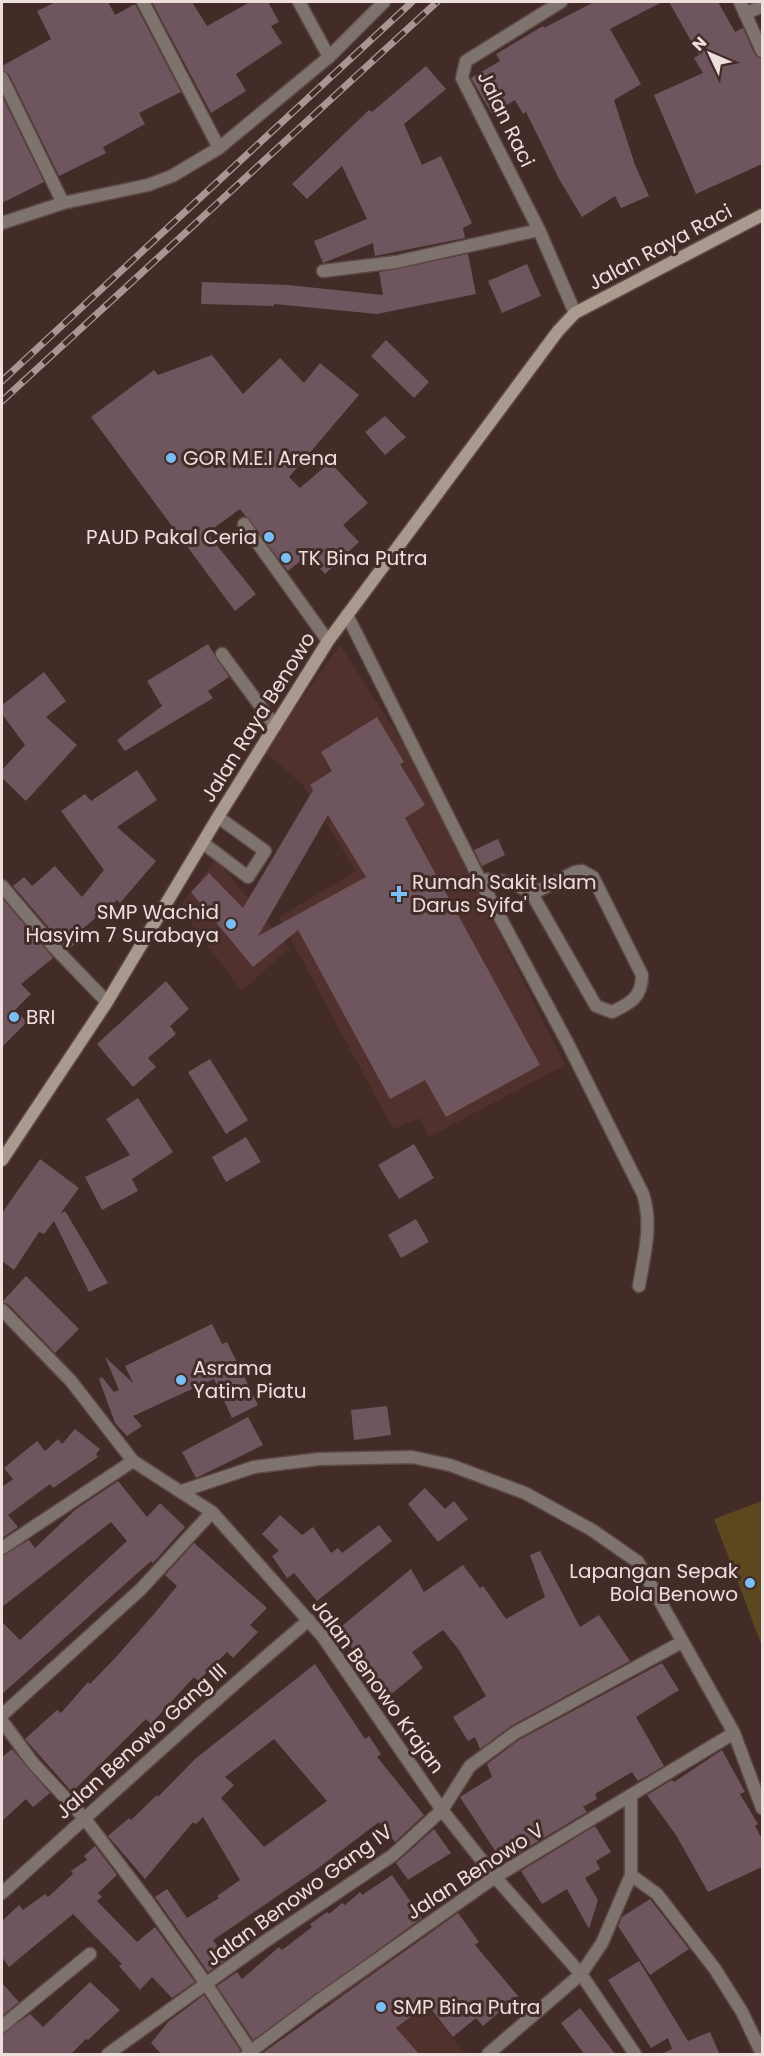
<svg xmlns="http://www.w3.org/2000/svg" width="764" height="2056" viewBox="0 0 764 2056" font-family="Poppins,sans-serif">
	<rect width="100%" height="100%" fill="#432c28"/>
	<path fill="#50312d" d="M340,645L411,755L565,1065L429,1137L420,1118L393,1129L279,917L356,871L302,784L264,751Z
		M216,859L289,948L242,991L179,908Z
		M391,1957L432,2013L466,2054H372L328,2001Z"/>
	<path fill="#5b481f" d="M762,1501V1646L714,1519Z"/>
	<path fill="#6f555d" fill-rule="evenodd" d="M56,2H108L115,15L135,4L181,92L139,113L145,124L103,147L106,153L59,176L9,74L2,70V66L51,39L37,11Z
		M152,2H192L207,26L250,2H268L279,22L271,26L282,43L236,74L246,91L211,113Z
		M594,2H662L610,29L641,84L614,100L635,165L649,196L621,208L615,196L582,217L559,179L526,112L523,114L515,100L492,114L471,78L500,61L496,54L543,26L544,28Z
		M669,2H718L735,32L743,28L755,55L762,59V164L696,194L654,95L703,73L694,58L699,55Z
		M426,66L446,89L404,124L422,165L441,156L472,223L463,228L465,238L375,256L373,243L323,263L314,241L367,219L342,166L307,199L292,184L369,110L372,112Z
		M2,96L44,182L2,203Z
		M468,254L476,294L377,314L274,304V306L201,304L202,282L288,285L383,295L379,272Z
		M527,264L541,296L502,313L488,281Z
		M386,340L429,382L414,398L371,356Z
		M212,355L243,394L280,358L304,383L320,363L359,395L289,477L300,488L330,462L368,503L343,525L359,542L325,574L308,555L288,571L240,509L207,533L256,594L235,611L91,417L154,370L158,375Z
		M385,416L406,437L385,455L365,432Z
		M208,644L229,677L208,691L213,698L125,751L117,740L162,706L147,681Z
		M44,672L66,701L46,717L77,745L26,801L2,778V770L25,745L2,714V705Z
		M377,717L404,762L400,764L425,805L405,818L540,1065L446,1117L425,1080L390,1099L298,930L253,967L191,892L209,873L243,908L313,790L310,785L332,771L321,752ZM328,815L366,877L258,936Z
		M137,770L157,800L117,827L156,861L120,903L117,900L74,936L78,941L68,950L13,886L24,877L32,886L55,866L82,897L104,870L61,811L85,794L91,801Z
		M498,839L505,855L482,866L474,850Z
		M2,898L53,958L21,984L31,994L15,1010L27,1022L2,1047Z
		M166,981L189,1009L170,1026L176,1034L148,1058L156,1067L133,1087L97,1044Z
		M210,1059L248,1120L226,1134L188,1072Z
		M138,1098L173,1152L132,1179L138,1191L102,1210L85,1177L130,1155L106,1119Z
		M246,1137L261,1162L226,1182L212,1157Z
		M414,1144L434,1178L399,1199L378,1165Z
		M40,1159L79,1188L60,1214L65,1211L108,1283L89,1292L54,1221L44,1234L39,1232L14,1270L2,1261V1213Z
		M416,1219L429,1242L401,1258L388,1235Z
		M26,1276L79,1329L55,1353L8,1304L2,1302Z
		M212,1324L222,1344L227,1342L258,1405L232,1418L214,1379L133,1416L142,1426L127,1436L115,1423L99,1379L102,1377L114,1392L119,1390L105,1357L133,1383L125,1366Z
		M387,1406L391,1435L354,1440L351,1410Z
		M248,1417L263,1445L196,1478L182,1452Z
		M75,1429L100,1449L96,1454L98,1457L53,1488L50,1484L8,1515L18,1527L2,1538V1487L13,1479L4,1468L37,1441L45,1451L58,1439L62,1444Z
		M118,1481L147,1517L160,1503L185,1527L153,1563L151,1561L2,1694V1622L20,1640L127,1541L111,1522L2,1607V1556L29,1540L35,1548L75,1510Z
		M425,1488L445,1509L454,1501L468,1519L438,1542L408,1504Z
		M280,1515L302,1535L313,1527L331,1553L338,1548L342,1553L379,1525L392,1541L317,1601L294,1573L287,1578L272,1556L279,1551L262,1534Z
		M194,1543L267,1608L250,1625L258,1632L233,1658L227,1652L198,1681L194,1677L151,1724L146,1719L72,1792L25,1739L57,1710L61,1713L88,1682L90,1684L116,1657L154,1614L177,1586L165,1575Z
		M540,1551L580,1627L599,1615L630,1661L511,1726L480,1749L475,1737L468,1741L453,1717L486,1696L459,1650L443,1630L412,1652L423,1668L384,1700L353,1666L361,1659L337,1630L411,1569L424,1592L463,1565L480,1588L483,1586L506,1619L545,1597L530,1555Z
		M662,1663L679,1690L636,1717L664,1766L638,1781L632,1772L595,1794L597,1799L583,1807L587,1812L512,1857L506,1847L497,1854L460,1797L492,1777L487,1764L519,1740Z
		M315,1664L365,1739L369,1736L381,1754L377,1757L424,1815L395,1842L379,1822L317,1869L213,1940L227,1959L208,1972L155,1897L167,1889L187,1918L219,1898L217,1896L240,1880L203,1817L196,1824L193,1822L145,1879L108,1836L129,1818L131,1820L157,1795L158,1797L195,1759ZM274,1739L327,1801L264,1847L221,1798L234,1785L225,1777Z
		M12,1749L50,1793L33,1807L26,1799L2,1821V1757Z
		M722,1750L745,1792L740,1794L758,1824L755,1826L762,1839V1867L708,1892L676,1835L647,1795L672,1780L674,1782Z
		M595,1826L611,1852L596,1861L600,1869L585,1878L598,1900L589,1929L567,1889L542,1904L521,1871Z
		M434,1829L451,1853L408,1880L396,1863Z
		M95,1846L117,1875L98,1893L102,1897L97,1901L137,1942L155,1927L195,1982L172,1998L152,1977L140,1990L119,1966L122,1964L73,1914L9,1967L2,1957V1921L19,1905L23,1910L45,1894L48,1897L73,1874L71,1871L87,1860L84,1856Z
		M392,1875L422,1918L253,2040L217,1986L237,1972L242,1979L279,1947L282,1950L312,1927L310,1924L327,1912L329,1914L342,1903L345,1905L360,1892L362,1895Z
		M650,1899L689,1949L650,1975L618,1926L622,1917Z
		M458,1913L479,1942L475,1945L518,1996L483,2026L476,2018L453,2037L427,2004L396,2028L420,2055H260Z
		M639,1961L688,2041L710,2032L720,2055H659L672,2049L668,2038L651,2048L608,1980Z
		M90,1982L120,2010L88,2040L86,2039L70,2055H2V2034L30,2014L43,2027Z
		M2,1983L19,2002L2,2016Z
		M204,1995L240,2050L239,2055H162L151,2043L168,2022Z
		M580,2008L616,2055H585L561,2023Z"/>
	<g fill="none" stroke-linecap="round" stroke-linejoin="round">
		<g stroke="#5e4845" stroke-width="15">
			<path id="service" d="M244,524L328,641
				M347,615L480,880L567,1042L643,1194C653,1225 644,1255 639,1286
				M203,843L248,877L265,851L218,817
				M480,880C502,879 514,882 532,894L596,1006L612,1012C631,1003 642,997 642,975L593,877L582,871L575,872L532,894
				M2,886L52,945L107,1002"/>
		</g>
		<g stroke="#5e4845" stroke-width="15">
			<path id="minor" d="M143,2L219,148
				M299,2L329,57
				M561,2L466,61L462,78L539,230L575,313
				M740,2L762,51
				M745,14L762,6
				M2,78L63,203
				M323,271L396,262L539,230
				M222,654L275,726
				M2,1310L71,1381L133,1461L212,1512L323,1637L442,1810L495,1877L581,1974L635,2054
				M182,1491L254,1467L319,1459L412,1457L450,1465L525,1493L592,1530L638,1562L734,1733L762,1808
				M2,1548L133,1461
				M2,1715L141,1589L212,1512
				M2,1721L33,1763L85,1819L148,1902L207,1985L251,2052
				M631,1875L657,1894L715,1969L742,2012L762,2054
				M2,1893C104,1802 204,1708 309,1620
				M2,2026L90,1954
				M108,2054L267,1940L393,1855L442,1810L470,1766L515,1733L682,1642
				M247,2054L317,2002L495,1877L734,1733
				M488,2054L581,1974L602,1943L631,1875V1795"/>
		</g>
		<g stroke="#5e4845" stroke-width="15">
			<path id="tertiary" d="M2,223L63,203L148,185L172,176L219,148L329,57L384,2"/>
		</g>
		<g stroke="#5e4845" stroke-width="15">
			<path id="secondary" d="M2,1160L107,1002L218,817L328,641L558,331L575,313L762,215"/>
		</g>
		<use href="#service" stroke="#7e746d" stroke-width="12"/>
		<use href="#minor" stroke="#7e746d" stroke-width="12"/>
		<use href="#tertiary" stroke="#7e746d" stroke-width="12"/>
		<use href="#secondary" stroke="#a9998e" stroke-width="12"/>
		<g stroke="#a99693" stroke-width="7">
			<path id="rail" d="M2,381L412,2
				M2,401L437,2"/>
		</g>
		<use href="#rail" stroke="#432c28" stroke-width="4.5" stroke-dasharray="14" stroke-linecap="butt"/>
	</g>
	<g fill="#78bff8" stroke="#432c28" stroke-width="2">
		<circle cx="171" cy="458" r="6"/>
		<circle cx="269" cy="537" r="6"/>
		<circle cx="286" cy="558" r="6"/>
		<path d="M396 885h6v6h6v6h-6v6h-6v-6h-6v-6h6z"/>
		<circle cx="231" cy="924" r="6"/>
		<circle cx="14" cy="1017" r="6"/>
		<circle cx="181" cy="1380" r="6"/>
		<circle cx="750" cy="1583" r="6"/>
		<circle cx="381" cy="2007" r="6"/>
	</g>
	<g text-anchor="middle" stroke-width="6" stroke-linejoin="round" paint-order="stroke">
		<g font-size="20" fill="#eededc" stroke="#432c28">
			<text transform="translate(506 119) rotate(64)" y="7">Jalan Raci</text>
			<text transform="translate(660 247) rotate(-28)" y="7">Jalan Raya Raci</text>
			<text transform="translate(258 717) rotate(-58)" y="7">Jalan Raya Benowo</text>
			<text transform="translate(378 1686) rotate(54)" y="7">Jalan Benowo Krajan</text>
			<text transform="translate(141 1741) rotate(-42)" y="7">Jalan Benowo Gang III</text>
			<text transform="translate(475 1871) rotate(-33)" y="7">Jalan Benowo V</text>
			<text transform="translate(299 1895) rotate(-36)" y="7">Jalan Benowo Gang IV</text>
		</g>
		<g font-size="20" fill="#eededc" stroke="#432c28" text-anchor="start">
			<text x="183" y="465">GOR M.E.I Arena</text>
			<text x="257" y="544" text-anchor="end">PAUD Pakal Ceria</text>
			<text x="298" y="565">TK Bina Putra</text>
			<text x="412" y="889">Rumah Sakit Islam<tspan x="412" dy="23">Darus Syifa'</tspan></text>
			<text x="219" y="919" text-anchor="end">SMP Wachid<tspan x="219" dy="23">Hasyim 7 Surabaya</tspan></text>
			<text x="26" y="1024">BRI</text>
			<text x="193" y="1375">Asrama<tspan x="193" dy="23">Yatim Piatu</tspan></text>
			<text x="738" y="1578" text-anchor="end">Lapangan Sepak<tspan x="738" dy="23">Bola Benowo</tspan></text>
			<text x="393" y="2014">SMP Bina Putra</text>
		</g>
	</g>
	<rect width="764" height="2056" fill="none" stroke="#eededc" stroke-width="6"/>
	<g transform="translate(710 54) rotate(314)" stroke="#432c28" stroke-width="4.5" paint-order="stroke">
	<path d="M0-4.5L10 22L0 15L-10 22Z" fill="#eededc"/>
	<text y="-9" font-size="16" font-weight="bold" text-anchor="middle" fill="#eededc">N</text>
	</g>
</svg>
